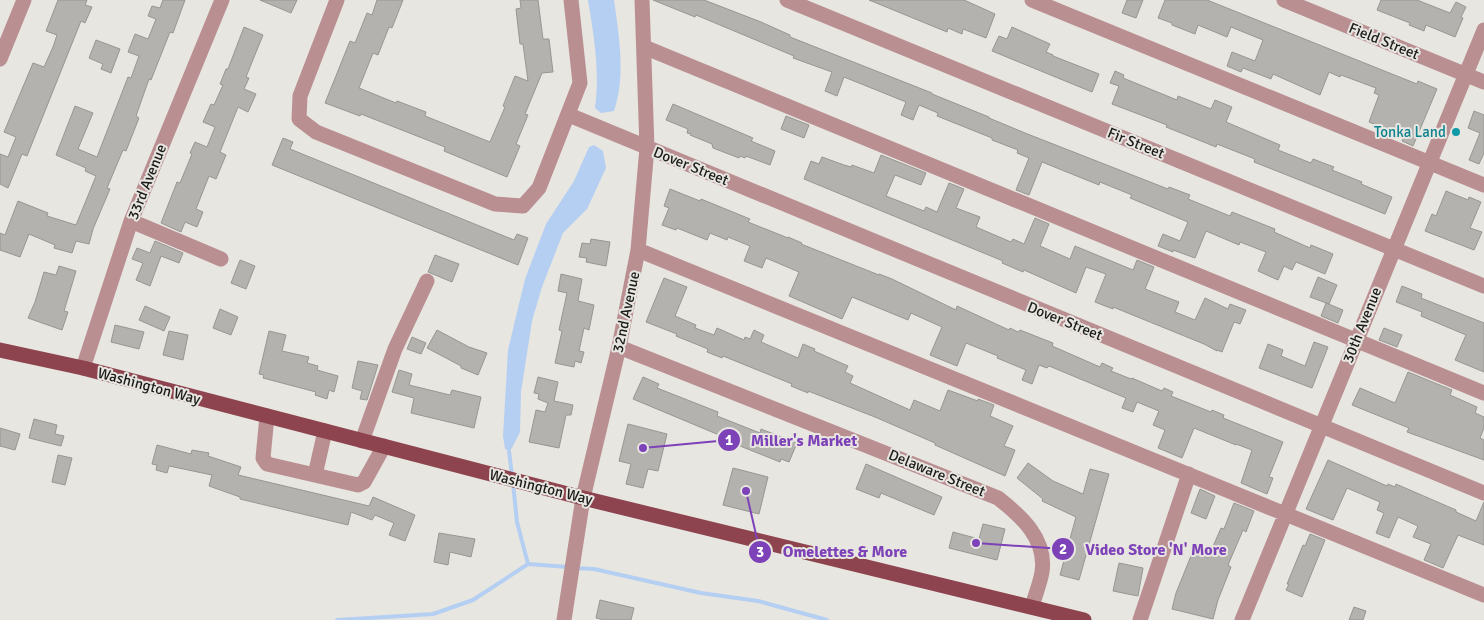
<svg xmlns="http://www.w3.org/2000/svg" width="1484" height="620" viewBox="0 0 1484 620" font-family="Signika,sans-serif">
	<rect width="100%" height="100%" fill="#e8e6e1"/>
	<path fill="#b4cff2" d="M588,0H614C619,36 626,76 614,111L601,113L595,108C600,72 594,36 588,0Z
		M594,145L603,151L606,168L587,209L563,233L542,287L532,321L521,392L520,432L512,448L509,451L505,449L503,436L508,350L525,279L546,224L574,181L589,147Z"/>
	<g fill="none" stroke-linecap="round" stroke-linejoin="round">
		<path stroke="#b4cff2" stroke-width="4" d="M509,451L512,476
			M513,483L517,522L528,564
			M575,568L594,569L701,593L758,601L827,620
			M337,620L433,614L473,600L528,564L568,567"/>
	</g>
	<path fill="#b4b2ae" stroke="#989692" d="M58,0H87L85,5L92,7L85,23L81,21L27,156L22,154L8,188L0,184V154L8,157L16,137L4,132L33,63L44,67L53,47L57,35L46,31Z
		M163,0H185L173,33L170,32L151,80L149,79L136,116L139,118L126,151L123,150L107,188L110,189L93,229L89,244L76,241L72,253L54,248L55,245L29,234L20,257L0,250V233L5,235L18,201L48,213L47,216L76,225L96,176L85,171L86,168L56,155L75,106L93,113L78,149L97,157L128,77L131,78L139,56L128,52L135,34L148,39L156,19L148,16L152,6L160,8Z
		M260,0H297L291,13Z
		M377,0H403L392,28L389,27L378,55L373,53L359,88L396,103L397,101L426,112L425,116L490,142L505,107L503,106L515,76L528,81L523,44H520L516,9L521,8L520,0H538L543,39H549L553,72L542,73L525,114L528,115L516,144L520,146L507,177L444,151L445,147L361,114L360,116L325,103L350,41L355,43L367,13L372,15Z
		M653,0H704L761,22L790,35V37L932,93V94L989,117V118L1025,133L1168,189L1169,187L1190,195L1188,199L1230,216L1232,212L1275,229L1274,232L1310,248L1311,245L1333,254L1325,274L1296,262L1292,270L1284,266L1278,280L1258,271L1266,252L1240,242L1239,245L1206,231L1195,258L1173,250V252L1158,246L1163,234L1180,241L1188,222L1130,198L1132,195L1100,182L1099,185L1042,162L1029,195L1016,190L1029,158L1017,153L1018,150L992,140V138L937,116L938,113L919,105L913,120L901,115L906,102L844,77L837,96L825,91L832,72L793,58L794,56L696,15L695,17Z
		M869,0H964L995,14L986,38L963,29L962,34L948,28L947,32Z
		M1127,0H1143L1136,18L1122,13Z
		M1165,0H1207L1417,84L1418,81L1437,89L1413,146L1402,141L1404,137L1369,122L1379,95L1374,93L1376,88L1341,75L1340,77L1329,72L1320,95L1273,74L1271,79L1243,68L1241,72L1227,66L1232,52L1255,61L1263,40L1231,27L1227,37L1198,25L1195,34L1172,25V23L1158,18Z
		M1381,0H1417L1450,13L1456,2L1466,7L1461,17L1463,18L1455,37L1426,25L1424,31L1409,25L1410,23L1377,10Z
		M244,27L263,35L246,77L249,78L244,89L256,94L248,112L238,107L220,152L226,155L216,179L209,176L196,209L203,212L197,227L185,222L181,232L161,223L177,182L180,183L192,154L190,153L195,142L207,147L215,127L203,122L211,104L214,105L223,85L220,84L226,69H228Z
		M1012,27L1050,44L1046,52L1053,55V56L1099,74L1092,92L992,51L999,36L1007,39Z
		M96,40L120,49L111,73L101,69L103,64L89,58Z
		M1115,71L1124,75L1123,78L1177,100L1178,96L1211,109L1215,100L1232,107L1226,122L1280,145L1278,150L1311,163L1313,159L1334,167L1332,170L1362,182L1361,184L1392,197L1385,214L1254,162L1255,159L1217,144L1216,147L1166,127L1167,125L1112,104L1119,86L1110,83Z
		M673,104L753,138L751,141L775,151L770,165L746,156L745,158L740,156L739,158L713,148L712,144L690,135L691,134L687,133L688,129L666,120Z
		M1474,111L1484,115V153L1479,164L1469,160L1480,133L1468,128Z
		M786,116L809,125L804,138L781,129Z
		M283,138L293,142L290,149L514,240L517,234L528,238L518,265L272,165Z
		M881,155L926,173L921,185L895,175L886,196L924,211L926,207L937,212L949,183L964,189L956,208L980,217L976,227L1011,242L1013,239L1024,244L1035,218L1049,224L1040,246L1070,259L1075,246L1133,270L1137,260L1154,267L1145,289L1179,302L1175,312L1195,320L1205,298L1228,309L1230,304L1246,310L1240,324L1234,322L1222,352L1217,350V351L1204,344L1113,307V309L1095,302L1106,274L1086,267L1076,293L1024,270L1023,272L1002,263L1003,261L804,179L811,161L819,164L822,157L844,165L851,167L852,165L874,173Z
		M670,189L700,201L701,199L750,219L748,222L788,238V237L802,243L801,244L879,275V274L892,279L956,310L957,306L1009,330L1010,328L1018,332L1020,330L1053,343L1052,346L1100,367L1102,363L1113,368L1111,371L1131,379L1132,378L1162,391L1164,388L1173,392L1171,396L1211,412L1212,410L1224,415L1223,418L1283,442L1269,477L1273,478L1267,494L1241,483L1252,450L1236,444V445L1194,428L1182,458L1158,448L1165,430L1153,425L1159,411L1137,402L1133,412L1122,408L1126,398L1049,366L1047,368L1039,365L1032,384L1022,380L1026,370L997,358L998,356L966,343L957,366L930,355L942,327L911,313L908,320L852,297L842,319L789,296L799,272L766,258L762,268L744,261L750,246L728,237L727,240L710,233L707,240L677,228L676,230L662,225L669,208L664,206Z
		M1446,191L1468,200L1469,197L1481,202L1470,228L1482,232L1474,250L1425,231L1432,214L1436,216Z
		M591,239L610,242L606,266L586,262L587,258L579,257L582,243L590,244Z
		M155,241L183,253L179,263L161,256L150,286L136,280L143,263L132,259L137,248L150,253Z
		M435,255L459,264L452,282L428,272Z
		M240,260L255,266L246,289L231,283Z
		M59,266L76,271L64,311L68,312L62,330L28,318L35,302L44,272L56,275Z
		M561,274L582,279L578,301L594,305L589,330L584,328L579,351L584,352L581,363L575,361L574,367L555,363L562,331L559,330L567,293L558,291Z
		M1318,277L1337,285L1329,304L1310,297Z
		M664,278L687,287L675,316L696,325L695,328L714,335L717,328L744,340L745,337L750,339L754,330L764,335L761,342L798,358L803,344L815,349L814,351L848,366L845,372L853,376L850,383L910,410L914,400L940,411L948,390L978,401V399L994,405L990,416L1013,426L1004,446L1015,450L1005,476L935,445V443L875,417L808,391V393L791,386L792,384L723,356L722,358L707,352L708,349L676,336L677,334L646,322Z
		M1402,286L1422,294L1421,298L1484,323V372L1455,360L1466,335L1421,316L1422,312L1396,302Z
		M1326,303L1343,310L1338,323L1321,316Z
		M145,306L170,317L164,331L139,320Z
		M220,309L238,317L231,335L213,328Z
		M115,325L144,332L139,349L111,342Z
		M1384,328L1402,335L1397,347L1379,340Z
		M437,330L469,347L487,353L478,375L461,368V366L427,348Z
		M169,331L188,335L183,360L163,355Z
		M269,331L286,335L282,351L309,357L307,363L318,366L317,370L338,376L334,392L329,390L327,399L315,395L316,392L263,378L264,375L259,374Z
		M412,337L426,343L421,354L407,349Z
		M1314,342L1328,347L1312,388L1259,368L1268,344L1283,350L1281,356L1305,366Z
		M358,361L378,365L367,400L360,399L362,391L352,388Z
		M399,370L412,374L409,385L450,395L452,390L481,397L474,428L411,413L414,398L392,392Z
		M1408,372L1452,390L1450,395L1477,407L1475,413L1484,417V428L1480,438L1484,440V460L1407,432L1409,428L1352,405L1360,388L1395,403Z
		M538,377L558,382L554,401L573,405L571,415H566L559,448L529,442L536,410L545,412L548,403L538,399L539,394L534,393Z
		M643,377L659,384L657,388L718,412L717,416L760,433L761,429L797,443L789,462L781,459L780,462L730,442L731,440L633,399Z
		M34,419L57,425L55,434L64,436L61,446L29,438Z
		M628,424L667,434L658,471L648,469L643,488L626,484L631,464L619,461Z
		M0,428L20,434L15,450L0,446Z
		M157,445L191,454L192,450L209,453L208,456L241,467L238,475L369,506L373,497L415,515L405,541L389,535L394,523L375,515L372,520L351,512L348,525L240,499V497L209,486L212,475L169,466L167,473L156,470L157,465L152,464Z
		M58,455L72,458L65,485L52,482Z
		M1328,460L1387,486L1388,484L1395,487L1396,484L1456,510V512L1476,521L1484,502V545L1458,535L1443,568L1424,560L1431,544L1413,537L1418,526L1398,517L1389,538L1376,533L1384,513L1377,510L1380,502L1347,488L1333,520L1306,509Z
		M1028,463L1053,481L1083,494L1090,469L1109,474L1079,580L1060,575L1076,517L1042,501L1043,499L1017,478Z
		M866,464L942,497L934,515L881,493L879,498L856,489Z
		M733,468L768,477L759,514L723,505Z
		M1200,489L1215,496L1206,519L1191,513Z
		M1234,503L1254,511L1246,532L1243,530L1228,565L1231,567L1218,600L1213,619L1172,609L1176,593L1193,551L1208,558L1221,528L1224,529Z
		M983,524L1005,529L997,560L949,548L953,532L979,539Z
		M439,533L475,539L471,557L450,552L448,565L434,562Z
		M1310,534L1325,540L1302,597L1286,590L1289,584H1287L1303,545L1305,546Z
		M1119,563L1143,568L1138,596L1113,591Z
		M600,600L634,608L631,620H604L596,618Z
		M1354,607L1366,611L1363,620H1349Z"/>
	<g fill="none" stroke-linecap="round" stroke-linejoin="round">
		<path stroke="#ba8f92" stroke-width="15" d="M337,0L300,96L299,119L316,132L495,204L523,206L539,188L580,83L571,0
			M787,0L1484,286
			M1032,0L1484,185
			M1284,0L1484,82
			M644,47L1484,393
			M0,59L24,0
			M569,115L1484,493
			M131,221L221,259
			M638,250L1484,595
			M619,347L998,498C1021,516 1047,539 1042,572C1040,584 1035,595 1032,607
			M83,368L131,221L222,0
			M267,416L263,458L267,464L358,485L364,482L384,446
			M362,441L395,349L427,281
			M315,475L325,431
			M564,620L583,498L619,347L638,250L647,148L642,0
			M1140,620L1189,474
			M1242,620L1484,30"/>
		<path stroke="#8e444e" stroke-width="15" d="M0,350L83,368L583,498L1084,620"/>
	</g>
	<circle fill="#0f9aa8" stroke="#e8e6e1" stroke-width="2" cx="1456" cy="132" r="5"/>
	<g text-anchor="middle" stroke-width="4" stroke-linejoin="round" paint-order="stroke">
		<g font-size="15" fill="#1c1c1a" stroke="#e8e6e1">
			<text transform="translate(1384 41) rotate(22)" y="5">Field Street</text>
			<text transform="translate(1136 143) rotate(22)" y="5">Fir Street</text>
			<text transform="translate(691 166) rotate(22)" y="5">Dover Street</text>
			<text transform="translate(147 182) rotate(-68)" y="5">33rd Avenue</text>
			<text transform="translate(626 312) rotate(-78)" y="5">32nd Avenue</text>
			<text transform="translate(1065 321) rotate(22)" y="5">Dover Street</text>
			<text transform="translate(1362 325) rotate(-68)" y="5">30th Avenue</text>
			<text transform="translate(149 386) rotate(15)" y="5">Washington Way</text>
			<text transform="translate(937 473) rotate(22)" y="5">Delaware Street</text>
			<text transform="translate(541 487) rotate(14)" y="5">Washington Way</text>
		</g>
		<g font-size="15" fill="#0d838f" stroke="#e8e6e1" text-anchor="end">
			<text x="1446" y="137">Tonka Land</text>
		</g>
	</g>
	<path fill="none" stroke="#7d42b8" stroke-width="2" d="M643 448L729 440M976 543L1063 549M746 491L760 552"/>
	<g fill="#7d42b8" stroke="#e8e6e1" stroke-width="2">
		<circle cx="643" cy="448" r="5"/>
		<circle cx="976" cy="543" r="5"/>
		<circle cx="746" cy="491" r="5"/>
		<circle cx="729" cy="440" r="12"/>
		<circle cx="1063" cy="549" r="12"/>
		<circle cx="760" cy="552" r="12"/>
	</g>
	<g font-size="15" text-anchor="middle" font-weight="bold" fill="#fff">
		<text x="729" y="445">1</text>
		<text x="1063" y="554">2</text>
		<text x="760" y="557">3</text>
	</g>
	<g font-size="16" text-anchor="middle" font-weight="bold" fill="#7d42b8" stroke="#e8e6e1" stroke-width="4" stroke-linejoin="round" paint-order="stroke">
		<text x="804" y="446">Miller's Market</text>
		<text x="1156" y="555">Video Store 'N' More</text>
		<text x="845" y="557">Omelettes &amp; More</text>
	</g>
</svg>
